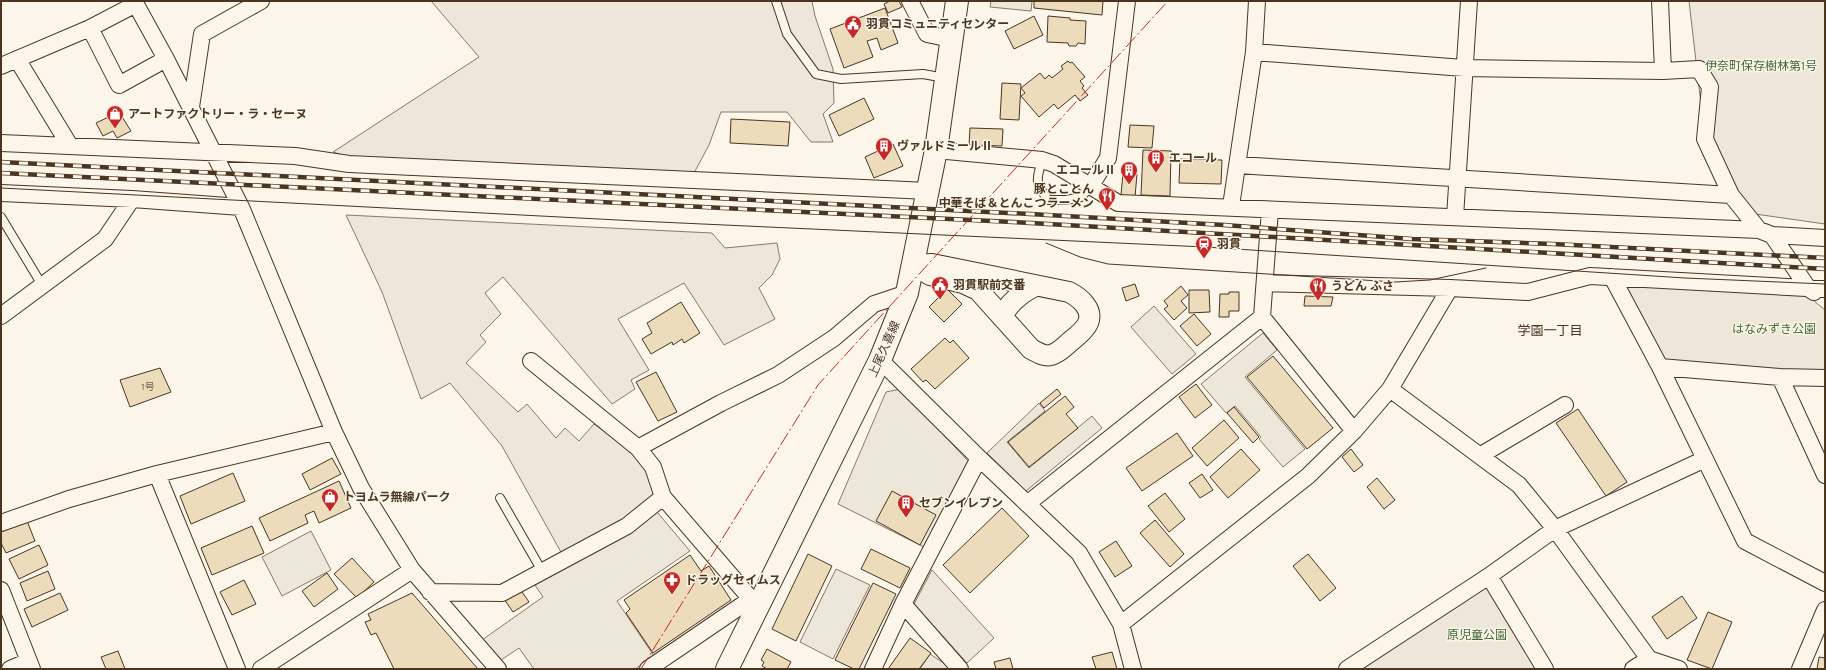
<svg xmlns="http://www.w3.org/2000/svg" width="1826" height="670" viewBox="0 0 1826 670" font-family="Karla,'Noto Sans JP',sans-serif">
	<rect width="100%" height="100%" fill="#fbf6e9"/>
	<path fill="#ede6d9" stroke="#887966" d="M431,1H812L815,16L833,69L834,103L823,114L833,142H811L787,112H721L709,145L694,173L355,159L333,152L479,57Z
		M1689,1H1825V224L1748,213L1705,139Z
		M346,215L712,233L725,248L777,243L780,259L772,275L759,288L775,319L724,345L684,283L618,319L649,370L631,380L635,389L612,404L503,277L485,293L501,314L480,335L486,342L466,363L518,412L527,404L556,438L565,428L579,441L594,424L641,458L656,495L623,522L562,554L502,446L450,383L421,399L382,292Z
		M1627,283L1801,290L1825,310V372L1668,363L1657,355L1626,292Z
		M1488,586L1536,669H1359Z"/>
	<path fill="#ede7d9" stroke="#887966" d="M991,1H1032L1031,11L990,7Z
		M1154,306L1196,354L1172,374L1131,327Z
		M1263,333L1277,350L1245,377L1305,449L1283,467L1259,439L1261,437L1235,406L1226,413L1201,384Z
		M901,389L969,462L924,547L838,504L886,392Z
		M1039,403L1045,411L1007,442L1029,468L1092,416L1102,428L1026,491L987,453Z
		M657,512L690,551L617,601L654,656L635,669H534L519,648L501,660L482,640L543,597L535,585L631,533Z
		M311,531L331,570L282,596L262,557Z
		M836,569L870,585L833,659L800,642Z
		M932,570L994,638L967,663L914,604Z
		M930,654L948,666L951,669H920Z"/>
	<path fill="#ecdcbc" stroke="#4a3520" d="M890,1H899L902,7L888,13L884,4Z
		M1034,1H1103L1102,15L1034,8Z
		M885,8L898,43L881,50L877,38L867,41L873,57L844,68L830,29Z
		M1034,16L1043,35L1014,49L1005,31Z
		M1048,16L1070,18V20L1086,21L1085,44L1078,43L1076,46H1069L1068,43L1047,42Z
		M1068,61L1070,63L1072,62L1085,77L1080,81L1084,86L1082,88L1088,95L1080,101L1075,95L1058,109L1054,104L1039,117L1021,96L1025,93L1021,88L1040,73L1045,79L1049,75L1052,78L1063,69L1061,66Z
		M1002,83L1021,84L1019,120L1000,119Z
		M864,98L874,119L839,136L829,115Z
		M119,112L131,131L117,138L113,131L103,136L96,123Z
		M731,119L790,122L788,146L730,143Z
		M1130,125L1154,126L1152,148L1128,147Z
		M970,128L1003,129L1002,146L969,145Z
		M893,144L903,166L874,178L865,157Z
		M1143,150L1171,151L1170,196L1141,195Z
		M1180,159L1222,160L1221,184L1179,183Z
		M1123,173L1137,174L1135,197L1121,195Z
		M1135,284L1139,296L1126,301L1122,288Z
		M1181,286L1188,295L1181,301L1187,308L1174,320L1164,309L1168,306L1164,301Z
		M947,289L962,304L944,322L929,307Z
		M1189,290H1209L1210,312L1189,313Z
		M1229,292H1239V311H1229V317H1219L1220,294H1229Z
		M1305,296L1333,297L1331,306H1304Z
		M681,302L700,333L684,343L682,339L673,345L672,342L651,354L642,339L652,333L647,323Z
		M1194,314L1211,334L1197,346L1180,326Z
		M945,338L950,343L953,340L969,358L935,389L926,380L923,382L911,369Z
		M1273,356L1333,428L1307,449L1247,377Z
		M160,368L171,392L130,407L120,380Z
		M656,372L677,412L658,421L636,382Z
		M1196,384L1212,405L1195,418L1179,397Z
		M1057,389L1061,394L1044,408L1040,403Z
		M1065,396L1074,407L1066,414L1078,428L1029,467L1008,442Z
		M1234,407L1259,437L1253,443L1227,413Z
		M1578,409L1627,482L1606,496L1556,423Z
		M1224,420L1239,438L1207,466L1192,448Z
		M1177,433L1193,456L1142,491L1126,468Z
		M1241,449L1260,470L1228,498L1210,477Z
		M1351,449L1363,465L1354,472L1342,457Z
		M332,458L341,474L310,490L302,474Z
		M233,473L245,501L191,524L180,496Z
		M1202,474L1213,490L1200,498L1189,483Z
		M1377,478L1395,500L1384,509L1367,487Z
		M339,481L351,508L319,523L314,511L305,515L308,523L270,541L259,518Z
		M892,491L936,515L920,545L876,521Z
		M1165,493L1185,519L1169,532L1148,506Z
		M1002,508L1029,536L970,593L943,565Z
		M1155,520L1184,554L1170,567L1140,533Z
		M27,521L35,541L6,553L1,543V532Z
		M252,526L264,553L212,575L201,548Z
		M1116,541L1132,566L1115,577L1099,552Z
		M39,545L48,565L19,579L9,559Z
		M871,549L910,568L900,588L861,569Z
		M808,554L832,566L796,641L772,629Z
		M1308,554L1336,588L1320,601L1293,566Z
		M690,555L701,571L709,566L731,600L653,653L626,613L630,609L624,600Z
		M352,558L374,582L357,598L334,574Z
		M48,571L55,589L27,601L20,583Z
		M327,573L338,589L314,607L302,591Z
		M244,580L256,604L232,615L220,592Z
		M873,583L896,594L859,669H854L835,660Z
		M520,589L529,602L513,612L504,599Z
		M60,593L68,610L32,627L24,609Z
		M412,593L478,669H394L376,633L371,635L365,622L371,620L368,614Z
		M1682,596L1697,618L1667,639L1652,617Z
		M1708,612L1732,622L1712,669L1687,660Z
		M910,638L931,653L919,669H888Z
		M767,649L791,662L787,669H767L762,666L764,662L761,660Z
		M118,651L125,669H106L101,657Z
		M1112,652L1117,669H1096L1092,657Z
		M1819,657L1825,658V669H1817Z
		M1010,658L1013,669H996L994,662Z"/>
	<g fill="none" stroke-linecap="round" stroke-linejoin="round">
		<g stroke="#4a3520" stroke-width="10">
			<path id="service" d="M776,1L787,34L816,74L841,79L923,74L945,78
				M1042,160C1036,180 1035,182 1048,200H1066L1081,197L1090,187
				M1,217L42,285
				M500,498L542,571"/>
		</g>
		<g stroke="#4a3520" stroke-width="18">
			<path id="minor" d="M134,1L166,59L241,207L334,432L361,488L412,570L498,669
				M910,1L927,34L951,39
				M1660,1L1663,71
				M90,28L119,85L166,59
				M1254,52L1464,68L1663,71L1699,69L1710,87L1705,139L1731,195L1759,230
				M17,59L70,146
				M1,66L90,28L136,4
				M191,107L202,34L261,1
				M1,143L295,156L349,164L928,191
				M936,150L1042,160L1054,164L1118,203L1759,230L1772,235L1825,238
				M1237,165L1731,195
				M1090,187L1108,158L1127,1
				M1,193L132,199L241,207
				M1231,206L1254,52L1257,1
				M1455,217L1469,1
				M1772,235L1808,288L1814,292
				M1612,277L1660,367L1745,541L1825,583
				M1265,283L1450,288L1528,292L1590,276L1825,289
				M1,316L105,239L132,199
				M1262,317L1354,431
				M880,360L979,458L1079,553L1121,624L1133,669
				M531,361L638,448
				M1660,367L1780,377L1825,378
				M1780,377L1825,475
				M1390,389L1519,485L1555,529L1649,659L1654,669
				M1481,455L1565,405
				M157,474L237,669
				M1027,504L1262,317L1270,210
				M1,523L69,499L157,474L334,432
				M1489,576L1545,669
				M1,590L32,669
				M430,592L502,593L627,526L663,497
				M759,603L751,599L663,497L653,467L638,448L721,403L778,375L834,338L874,304L907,293
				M903,604L960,669
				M1121,624L1308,476L1354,431L1390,389L1450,288
				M1649,659L1679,669
				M10,669L29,661
				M261,669L412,570
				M648,669L751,599
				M873,669L903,604L979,458
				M1347,669L1489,576L1555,529L1705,459
				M1633,669L1649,659
				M1800,669L1825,610"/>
		</g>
		<g stroke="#4a3520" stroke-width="22">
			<path id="tertiary" d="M932,264L1069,292C1079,297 1094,309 1088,323C1085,330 1077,336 1071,341C1065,346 1059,353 1051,355C1044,357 1037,352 1031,349L978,290L963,283L930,275L914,265Z
				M1002,317C1009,302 1021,293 1035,286"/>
		</g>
		<g stroke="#4a3520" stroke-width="24">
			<path id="primary" d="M727,669L880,360L907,293L936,150L957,1"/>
		</g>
		<use href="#service" stroke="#fbf6e9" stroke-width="8"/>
		<use href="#minor" stroke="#fbf6e9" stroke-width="16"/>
		<use href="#tertiary" stroke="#fbf6e9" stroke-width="20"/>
		<use href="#primary" stroke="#fbf6e9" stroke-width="22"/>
		<path stroke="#4a3520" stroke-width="1" d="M1,188L637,221L1205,247L1685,278L1825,284
			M1046,243L1080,257L1108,264L1395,282L1430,280L1486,268"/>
		<g stroke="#4a3520" stroke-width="4.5">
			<path id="rail" d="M1,162L1030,214L1224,225L1412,239L1553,244L1825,258
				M1,173L1031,223L1825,269"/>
		</g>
		<use href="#rail" stroke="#fbf6e9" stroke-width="3" stroke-dasharray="9" stroke-linecap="butt"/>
		<path stroke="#c62828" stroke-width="1" stroke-dasharray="14 3 2 3" stroke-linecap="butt" d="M641,669L818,385L1168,1"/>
	</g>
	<defs>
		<g id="civic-pin" transform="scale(0.9)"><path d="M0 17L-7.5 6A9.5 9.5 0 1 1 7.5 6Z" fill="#c62828" stroke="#fbf6e9"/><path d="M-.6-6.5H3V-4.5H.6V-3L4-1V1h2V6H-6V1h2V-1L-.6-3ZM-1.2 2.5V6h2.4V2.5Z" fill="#fff"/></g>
		<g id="shop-pin" transform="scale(0.9)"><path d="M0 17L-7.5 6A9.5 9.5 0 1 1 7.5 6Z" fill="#c62828" stroke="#fbf6e9"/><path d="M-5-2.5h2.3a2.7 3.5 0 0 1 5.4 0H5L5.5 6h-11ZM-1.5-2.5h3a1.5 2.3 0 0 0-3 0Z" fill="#fff"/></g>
		<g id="building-pin" transform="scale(0.9)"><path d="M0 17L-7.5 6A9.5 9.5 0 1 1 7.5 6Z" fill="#c62828" stroke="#fbf6e9"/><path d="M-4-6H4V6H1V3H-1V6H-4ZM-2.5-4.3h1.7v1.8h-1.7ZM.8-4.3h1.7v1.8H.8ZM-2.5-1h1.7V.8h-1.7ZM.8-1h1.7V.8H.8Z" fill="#fff"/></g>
		<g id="restaurant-pin" transform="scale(0.9)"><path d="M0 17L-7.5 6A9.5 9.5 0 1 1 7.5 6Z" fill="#c62828" stroke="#fbf6e9"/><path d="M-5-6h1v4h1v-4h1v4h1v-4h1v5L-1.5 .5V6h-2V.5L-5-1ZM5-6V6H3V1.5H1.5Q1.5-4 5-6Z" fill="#fff"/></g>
		<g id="station-pin" transform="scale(0.9)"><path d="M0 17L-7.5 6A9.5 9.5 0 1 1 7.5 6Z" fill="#c62828" stroke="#fbf6e9"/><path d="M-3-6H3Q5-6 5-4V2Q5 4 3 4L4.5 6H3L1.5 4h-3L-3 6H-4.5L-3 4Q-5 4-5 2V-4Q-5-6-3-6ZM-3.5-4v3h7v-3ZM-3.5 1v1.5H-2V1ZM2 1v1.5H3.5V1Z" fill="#fff"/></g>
		<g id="pharmacy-pin" transform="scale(0.9)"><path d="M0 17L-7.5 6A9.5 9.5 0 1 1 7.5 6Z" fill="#c62828" stroke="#fbf6e9"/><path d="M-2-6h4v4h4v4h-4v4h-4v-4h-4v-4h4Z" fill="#fff"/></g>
	</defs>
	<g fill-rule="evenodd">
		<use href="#civic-pin" x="853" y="24"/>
		<use href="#shop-pin" x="115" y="114"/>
		<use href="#building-pin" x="884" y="146"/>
		<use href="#building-pin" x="1156" y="158"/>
		<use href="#building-pin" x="1129" y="170"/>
		<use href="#restaurant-pin" x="1107" y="196"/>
		<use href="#station-pin" x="1204" y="244"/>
		<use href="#civic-pin" x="940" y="285"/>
		<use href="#restaurant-pin" x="1318" y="286"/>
		<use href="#shop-pin" x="330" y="497"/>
		<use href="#building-pin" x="906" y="503"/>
		<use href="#pharmacy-pin" x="672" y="580"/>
	</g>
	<g text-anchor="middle" stroke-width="3" stroke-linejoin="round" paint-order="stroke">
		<g font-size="10" fill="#725f47">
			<text x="148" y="390">1号</text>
		</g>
		<g font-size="12" font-weight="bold" fill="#4a3520" stroke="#fbf6e9" text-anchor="start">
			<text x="866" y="28">羽貫コミュニティセンター</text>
			<text x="128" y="118">アートファクトリー・ラ・セーヌ</text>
			<text x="897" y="150">ヴァルドミールⅡ</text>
			<text x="1169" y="162">エコール</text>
			<text x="1116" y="174" text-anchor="end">エコールⅡ</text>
			<text x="1094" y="193" text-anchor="end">豚とことん<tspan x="1094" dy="14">中華そば＆とんこつラーメン</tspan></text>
			<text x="1217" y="248">羽貫</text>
			<text x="953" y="289">羽貫駅前交番</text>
			<text x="1331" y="290">うどん ふさ</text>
			<text x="343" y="501">トヨムラ無線パーク</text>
			<text x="919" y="507">セブンイレブン</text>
			<text x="685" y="584">ドラッグセイムス</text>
		</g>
		<g font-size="12" fill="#436837" stroke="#fbf6e9">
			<text x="1761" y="70">伊奈町保存樹林第1号</text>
			<text x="1774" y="333">はなみずき公園</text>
			<text x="1477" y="639">原児童公園</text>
		</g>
		<g font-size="12" fill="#4a3520" stroke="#fbf6e9">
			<text transform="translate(884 349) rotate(-66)" y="4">上尾久喜線</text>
		</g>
		<g font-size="13" fill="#4a3520" stroke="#fbf6e9">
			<text x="1550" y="335">学園一丁目</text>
		</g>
	</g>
	<rect width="1826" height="670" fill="none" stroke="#4a3520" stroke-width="4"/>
</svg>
